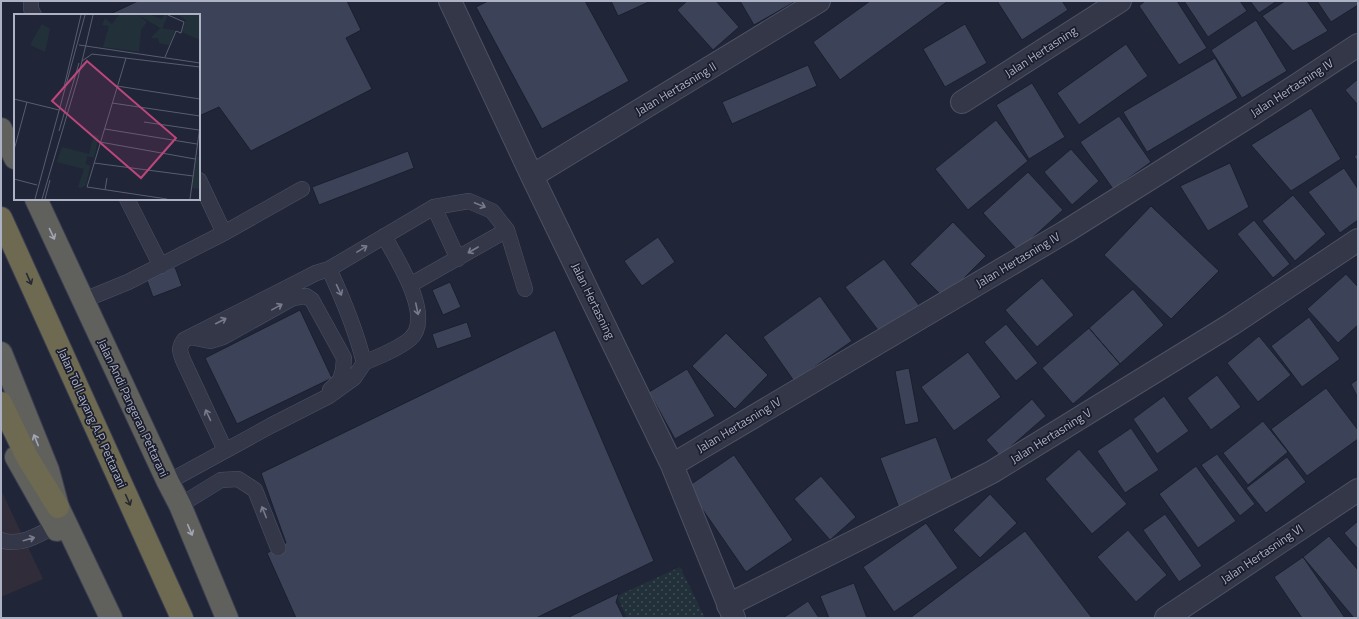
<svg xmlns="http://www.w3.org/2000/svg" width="1359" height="619" viewBox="0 0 1359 619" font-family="'Titillium Web',sans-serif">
	<defs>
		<pattern id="green-dots" width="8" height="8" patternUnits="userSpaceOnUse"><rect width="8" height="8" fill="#223139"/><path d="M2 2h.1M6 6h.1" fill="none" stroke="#404c54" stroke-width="1.8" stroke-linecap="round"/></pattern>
	</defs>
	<rect width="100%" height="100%" fill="#202538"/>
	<path fill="#312c39" d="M1,490L43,579L1,597Z"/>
	<path fill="url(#green-dots)" d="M680,567L705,618H627L617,596Z"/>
	<path fill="#3c4258" stroke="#1b1f2f" d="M138,1H347L361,30L346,38L372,89L251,151L219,107L199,116V15H108Z
		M488,1H585L629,81L542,129L476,7Z
		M611,1H651L618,16Z
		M687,1H716L739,27L713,50L677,10Z
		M740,1H796L754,25Z
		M870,1H948L840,80L813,42Z
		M997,1H1062L1068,10L1022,40Z
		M1145,1H1177L1207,48L1179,65L1139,6Z
		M1184,1H1240L1247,11L1208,37Z
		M1250,1H1277L1259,13Z
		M1285,1H1307L1328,31L1293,51L1262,16Z
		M1317,1H1358V5L1331,22Z
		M1256,20L1287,71L1242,98L1211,50Z
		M965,24L987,63L945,87L923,49Z
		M1126,44L1148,76L1079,125L1057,93Z
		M1215,58L1238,98L1147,152L1123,112Z
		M808,65L817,86L732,124L722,102Z
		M1358,79V105L1345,90Z
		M1032,83L1065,137L1029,159L996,105Z
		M1311,108L1341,159L1291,191L1251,145Z
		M1119,116L1151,162L1113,189L1080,142Z
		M996,120L1028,161L968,210L935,169Z
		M1071,149L1099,181L1072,205L1044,172Z
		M408,151L414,168L319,205L312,187Z
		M1358,154V162L1354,156Z
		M1230,163L1249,207L1208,231L1180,186Z
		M1344,168L1358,189V220L1340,233L1308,192Z
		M1028,172L1063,210L1018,251L983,213Z
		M1293,195L1326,234L1295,261L1262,221Z
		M1151,206L1219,271L1171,319L1104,255Z
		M1254,220L1290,264L1273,278L1237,234Z
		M953,222L986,256L944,298L910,264Z
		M658,237L675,262L642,286L624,261Z
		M884,259L919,305L881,334L845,287Z
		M175,267L182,286L153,297L146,278Z
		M1346,274L1358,287V325L1338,343L1307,309Z
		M1042,278L1074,315L1037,347L1005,310Z
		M450,282L461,307L443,315L432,290Z
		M1133,289L1164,325L1120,364L1089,328Z
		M820,296L852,341L794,381L763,337Z
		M300,310L332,378L237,424L205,358Z
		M1309,317L1340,359L1302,387L1271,346Z
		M467,322L472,337L437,349L432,334Z
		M1006,324L1038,363L1016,381L984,342Z
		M1089,328L1120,364L1073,404L1042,368Z
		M555,330L654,561L536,618H296L267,553L286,543L261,473Z
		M726,333L768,375L735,409L692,366Z
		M1259,336L1291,375L1258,402L1227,363Z
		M968,352L1001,397L954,431L921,387Z
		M909,368L919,422L905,425L895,371Z
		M687,369L715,416L675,439L649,392Z
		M1217,375L1241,407L1211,430L1187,398Z
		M1358,379V398L1351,384Z
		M1326,388L1358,430V439L1307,476L1271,429Z
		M1164,396L1189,431L1157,454L1133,419Z
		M1032,399L1046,416L1000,456L986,440Z
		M1263,421L1288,452L1248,485L1223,453Z
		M1131,428L1159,470L1125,493L1097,451Z
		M936,437L955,487L899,508L880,458Z
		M1079,449L1127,504L1092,534L1045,479Z
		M1217,454L1255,504L1240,516L1201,465Z
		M734,455L793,540L746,572L687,487Z
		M1287,457L1306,482L1266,513L1246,488Z
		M1196,466L1236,521L1198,548L1159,494Z
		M821,476L856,517L830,540L794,499Z
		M990,494L1017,523L980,558L953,530Z
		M1165,514L1202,566L1179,582L1143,530Z
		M1358,521V549L1344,533Z
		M926,523L958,568L894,612L863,567Z
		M1128,530L1167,575L1136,602L1097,557Z
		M1025,531L1092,618H910Z
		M1329,536L1358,570V618H1354L1303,557Z
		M1303,557L1345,618H1302L1274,577Z
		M854,583L867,618H829L820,596Z
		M619,593L616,602L624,618H567Z
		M808,601L819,618H783Z"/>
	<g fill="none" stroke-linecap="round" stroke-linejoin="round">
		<g stroke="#4e5263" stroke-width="16">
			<path id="service" d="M31,1V9L34,15
				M127,199L161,266
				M434,207L458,259
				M224,233L302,189
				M329,269L434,207L469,201L492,211L507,230L525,289
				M410,285L507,230
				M84,300L128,282L224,233L199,180
				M190,337L210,341L223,337L293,298L306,296L312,300L344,358L343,370L340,380L330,390
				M364,363C379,356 397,350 410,339C435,317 396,258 384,236
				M168,482L272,425L329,396L354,378L364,363C356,330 343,299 329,269L316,273L184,340C178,348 180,352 183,360L225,450
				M180,505L221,480L238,479L255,490L278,548
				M1,540C19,547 39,535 55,526"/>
		</g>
		<g stroke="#4e5263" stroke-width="24">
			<path id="minor" d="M450,1L532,176L672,465L734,618
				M962,102L1120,1
				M532,176L819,1
				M672,465L1065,232L1251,115L1358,45
				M728,605L992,472L1232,324L1358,240
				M1166,618L1358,490"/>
		</g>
		<g stroke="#3b3f50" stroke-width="24">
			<path id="trunk" d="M1,129L15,158
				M36,199L168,482L180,505L227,618
				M1,353L48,470L58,507L111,618
				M16,457L57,530"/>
		</g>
		<g stroke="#3b3f50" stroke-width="24">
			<path id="motorway" d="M1,218L182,618
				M1,403L27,457L58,507"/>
		</g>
		<use href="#service" stroke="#343748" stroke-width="15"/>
		<use href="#minor" stroke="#343748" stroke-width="22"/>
		<use href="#trunk" stroke="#60605d" stroke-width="22"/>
		<use href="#motorway" stroke="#6e6a51" stroke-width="22"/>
	</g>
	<defs><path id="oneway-shaft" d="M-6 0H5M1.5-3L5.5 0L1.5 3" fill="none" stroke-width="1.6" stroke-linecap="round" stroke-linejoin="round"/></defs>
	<g stroke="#777b8d">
		<use href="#oneway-shaft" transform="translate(480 205) rotate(22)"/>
		<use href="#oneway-shaft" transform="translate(362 249) rotate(-31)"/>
		<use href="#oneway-shaft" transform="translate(473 250) rotate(150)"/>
		<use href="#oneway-shaft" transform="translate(339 290) rotate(65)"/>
		<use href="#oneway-shaft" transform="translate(277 307) rotate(-29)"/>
		<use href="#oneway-shaft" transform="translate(417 309) rotate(78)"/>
		<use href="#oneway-shaft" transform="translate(221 321) rotate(-27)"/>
		<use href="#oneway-shaft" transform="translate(208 415) rotate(-115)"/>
		<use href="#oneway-shaft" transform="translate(264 512) rotate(-112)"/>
		<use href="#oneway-shaft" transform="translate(29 539) rotate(-16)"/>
	</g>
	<g stroke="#a2a6b5">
		<use href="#oneway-shaft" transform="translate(52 234) rotate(65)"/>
		<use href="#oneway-shaft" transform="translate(36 440) rotate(-112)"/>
		<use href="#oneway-shaft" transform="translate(190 530) rotate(67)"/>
	</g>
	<g stroke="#272932">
		<use href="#oneway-shaft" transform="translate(29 279) rotate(66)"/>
		<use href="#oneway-shaft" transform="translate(128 500) rotate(66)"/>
	</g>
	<g text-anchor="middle" stroke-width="3.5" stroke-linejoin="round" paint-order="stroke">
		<g font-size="12" fill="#aeb2c5" stroke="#1a1d2d">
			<text transform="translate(1041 52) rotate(-33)" y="4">Jalan Hertasning</text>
			<text transform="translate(1292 88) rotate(-33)" y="4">Jalan Hertasning IV</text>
			<text transform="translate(676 89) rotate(-31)" y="4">Jalan Hertasning II</text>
			<text transform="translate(1018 260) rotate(-31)" y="4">Jalan Hertasning IV</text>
			<text transform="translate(593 301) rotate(64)" y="4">Jalan Hertasning</text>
			<text transform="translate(133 408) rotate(65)" y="4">Jalan Andi Pangeran Pettarani</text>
			<text transform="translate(92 418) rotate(66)" y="4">Jalan Tol Layang A.P. Pettarani</text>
			<text transform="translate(739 425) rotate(-31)" y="4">Jalan Hertasning IV</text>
			<text transform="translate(1051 436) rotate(-32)" y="4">Jalan Hertasning V</text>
			<text transform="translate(1262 554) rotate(-34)" y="4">Jalan Hertasning VI</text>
		</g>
	</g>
	<g transform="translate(14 14)">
		<rect width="186" height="186" fill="#202538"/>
		<path d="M105,1H124L133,8L127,16L125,38L89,33L95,12L88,11L91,4L98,10ZM164,1H186V26L168,18L172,6ZM28,10L36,15L31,38L16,31ZM146,14L161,16L155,31L145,29L144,24H137ZM80,121L85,122L80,144L73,142L72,150L76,152L72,171L67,174L64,173L70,155L43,148L48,133L75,140ZM182,143H186V175L177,174Z" fill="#223139"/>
		<path d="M124,1H137L148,5L150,1H154L148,15Z" fill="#223139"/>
		<path fill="none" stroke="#595d70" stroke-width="1" d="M65,31L186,49M151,43L162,17L167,19L170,8L154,1M112,44L73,173L153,185M68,47L78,40L186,53M103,72L186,85M50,73L67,1M0,85L45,96M98,89L186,102M130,108L185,116M91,115L183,130M45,117L65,49M86,128L181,145M0,136L13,88M80,149L179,162M0,165L23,171M91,176L93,164M21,185L71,1M28,185L64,64L79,1M31,185L36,166M176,185L186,112"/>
		<path fill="#bc467b" fill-opacity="0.15" stroke="#bc467b" stroke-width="2" d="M73,47L162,124L127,164L38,87Z"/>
		<rect width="186" height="186" fill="none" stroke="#aeb2c5" stroke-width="2"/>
	</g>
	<rect width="1359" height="619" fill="none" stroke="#aeb2c5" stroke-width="4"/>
</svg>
